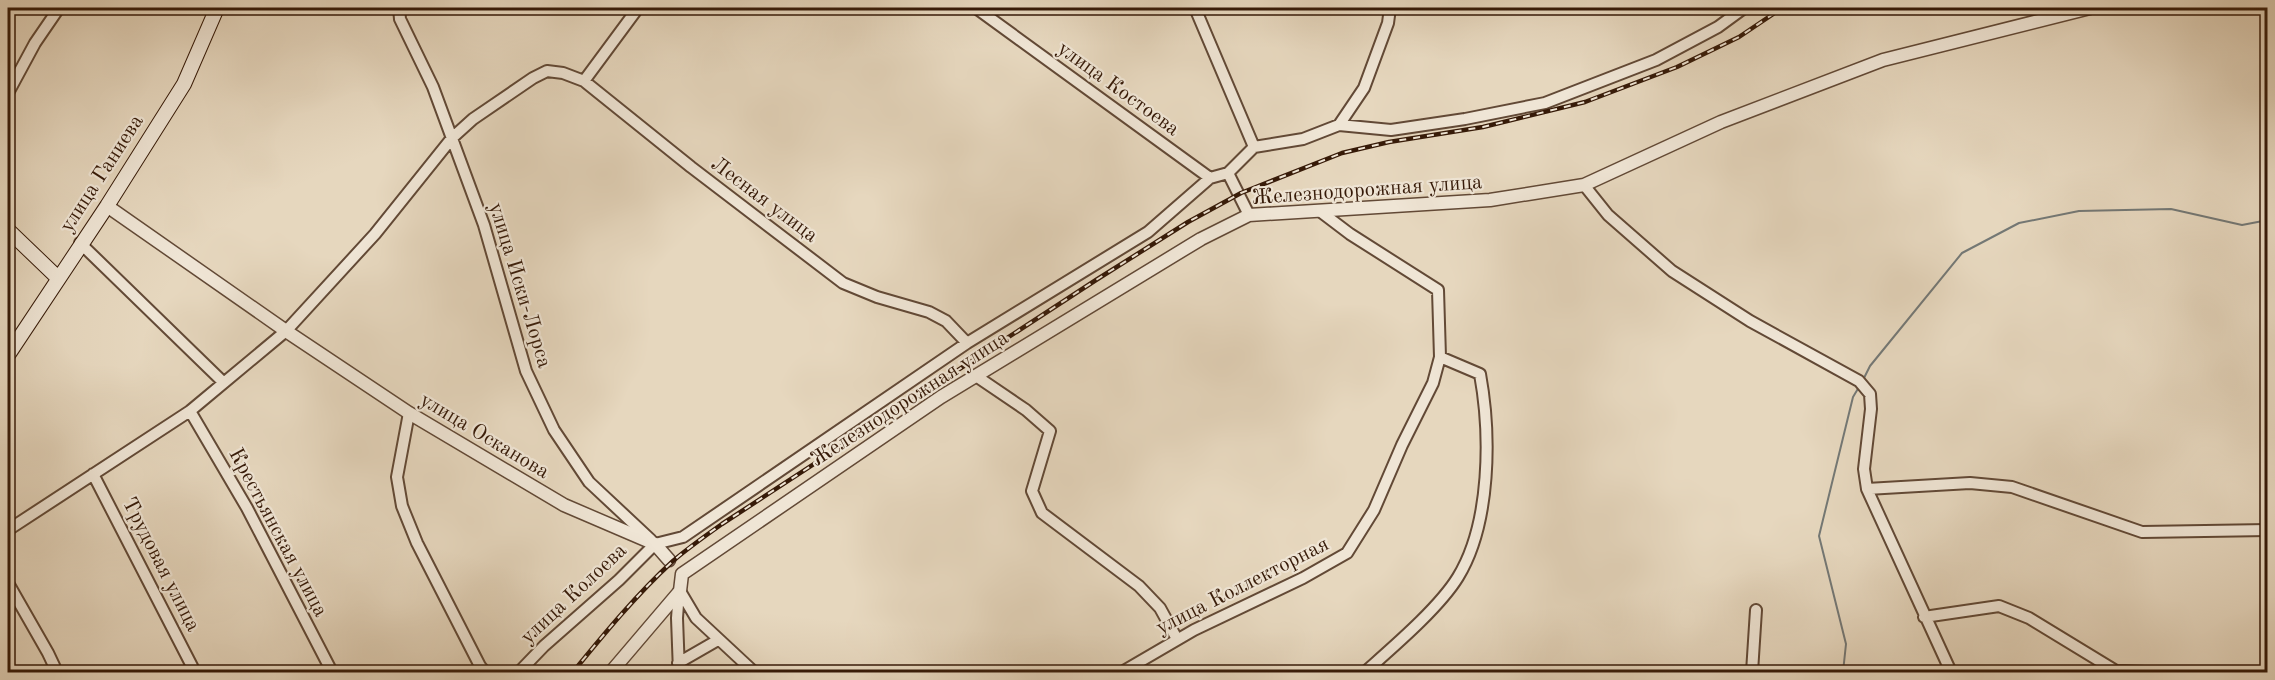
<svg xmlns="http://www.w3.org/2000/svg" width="2275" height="680" viewBox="0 0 2275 680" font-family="'Old Standard TT',serif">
	<rect width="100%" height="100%" fill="#e6d7be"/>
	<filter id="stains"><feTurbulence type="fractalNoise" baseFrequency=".00333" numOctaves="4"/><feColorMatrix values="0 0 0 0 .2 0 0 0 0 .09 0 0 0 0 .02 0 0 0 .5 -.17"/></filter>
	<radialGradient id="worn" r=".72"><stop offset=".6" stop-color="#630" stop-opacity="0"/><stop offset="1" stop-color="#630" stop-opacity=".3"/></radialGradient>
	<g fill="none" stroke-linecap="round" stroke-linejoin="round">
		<path stroke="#747875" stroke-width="2" d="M1863,380L1870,366L1962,253L2019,223L2079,211L2171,209L2242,225L2268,220
			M1843,672L1846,644L1819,536L1853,397L1859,387"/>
		<g stroke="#624936" stroke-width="14">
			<path id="minor" d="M399,8L400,19L433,87L484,225L526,371L554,430L589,482L651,540
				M976,8L1210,178
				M1195,8L1254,147
				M584,81L638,8
				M8,93L35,43L59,8
				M1339,125L1364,88L1388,23L1390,8
				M1228,173L1249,215
				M1584,185L1608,215L1672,271L1750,321L1859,381L1870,394L1871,409L1864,469L1867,489L1951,672
				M80,243L223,382
				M976,376L1026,410L1050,431L1032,491L1042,513L1139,586L1160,608L1177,639
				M190,411L247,508L332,672
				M409,413L397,477L402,506L417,543L480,666L485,672
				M93,474L195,672
				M1867,489L1970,483L2012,487L2142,532L2268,530
				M8,530L190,411L286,331L375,234L452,138L473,119L533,78L547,71L563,73L584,81L691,167L843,283L877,297L929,312L946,321L967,343
				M8,583L48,653L57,672
				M680,591L696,618L754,672
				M1924,617L1999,606L2029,618L2116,671L2145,672
				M678,663L718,640
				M519,672L544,646L619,580L655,544L683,537L967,343L1148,232L1210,178L1228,173L1254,147L1303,139L1339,125L1391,130L1465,119L1545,103L1656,60L1718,27L1744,8
				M679,672L677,618L679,591
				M1122,672L1194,630L1303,578L1347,553L1374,510L1402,445L1433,383L1440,357L1438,290L1350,234L1321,212
				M1365,672C1393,647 1439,608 1458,577C1491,523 1491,434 1480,374L1440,357
				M1752,672L1756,610"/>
		</g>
		<g stroke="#624936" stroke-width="15">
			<path id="tertiary" d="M107,206L286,331L409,413L564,505L655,544L669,560
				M682,574L941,397L1201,239L1249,215L1490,200L1584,185L1721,122L1883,60L2090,8
				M611,672L680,591L682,574"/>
		</g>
		<g stroke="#361a08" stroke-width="16">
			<path id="secondary" d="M8,230L58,278
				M8,355L107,206L184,84L217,8"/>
		</g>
		<use href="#minor" stroke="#efe5d5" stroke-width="10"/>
		<use href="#tertiary" stroke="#efe5d5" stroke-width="12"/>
		<use href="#secondary" stroke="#efe5d5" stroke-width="14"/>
		<g stroke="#361a08" stroke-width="4.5">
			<path id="rail" d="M573,672C604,634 636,595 673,561C688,548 705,536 722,524L1096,280L1188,222L1241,193L1342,153L1389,142L1483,127L1585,102L1677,67L1739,37L1782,8"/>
		</g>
		<use href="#rail" stroke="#efe5d5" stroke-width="2" stroke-dasharray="7" stroke-linecap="butt"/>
	</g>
	<g text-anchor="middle" stroke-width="4.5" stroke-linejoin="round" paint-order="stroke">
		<g font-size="21" fill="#361a08" stroke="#efe5d5">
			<text transform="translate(1119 88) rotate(36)" y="7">улица Костоева</text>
			<text transform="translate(101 173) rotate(-57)" y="7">улица Ганиева</text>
			<text transform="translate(1367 189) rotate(-4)" y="7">Железнодорожная улица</text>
			<text transform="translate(765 199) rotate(37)" y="7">Лесная улица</text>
			<text transform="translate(521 285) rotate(73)" y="7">улица Иски-Лорса</text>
			<text transform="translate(909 398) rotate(-33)" y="7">Железнодорожная улица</text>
			<text transform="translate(485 435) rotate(31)" y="7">улица Осканова</text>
			<text transform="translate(279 532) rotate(62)" y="7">Крестьянская улица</text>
			<text transform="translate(162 564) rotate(63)" y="7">Трудовая улица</text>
			<text transform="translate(1242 585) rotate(-27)" y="7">улица Коллекторная</text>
			<text transform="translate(573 593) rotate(-43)" y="7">улица Колоева</text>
		</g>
	</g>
	<rect width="2275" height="680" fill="none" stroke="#e6d7be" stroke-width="30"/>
	<rect x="9" y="9" width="2257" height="662" fill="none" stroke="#361a08" stroke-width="3"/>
	<rect x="15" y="15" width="2245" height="650" fill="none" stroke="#361a08" stroke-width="1.5"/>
	<rect width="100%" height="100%" filter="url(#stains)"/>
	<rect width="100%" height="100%" fill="url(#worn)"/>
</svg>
